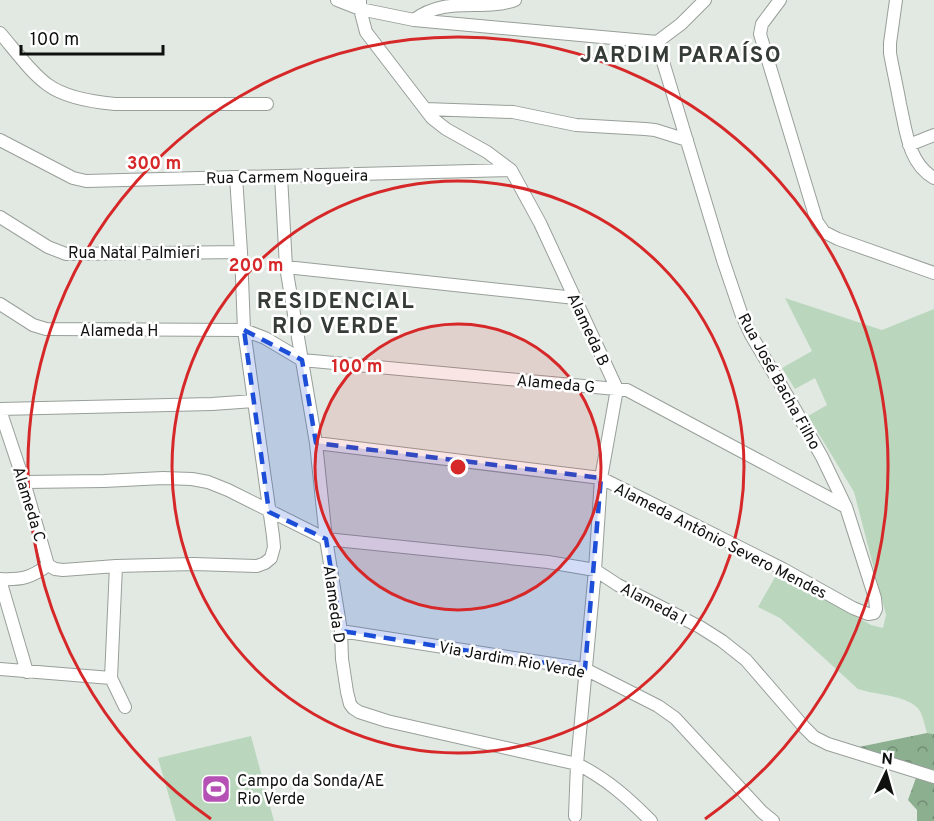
<svg xmlns="http://www.w3.org/2000/svg" width="934" height="821" viewBox="0 0 934 821" font-family="Overpass,sans-serif">
	<defs>
		<pattern id="forest-crowns" width="20" height="18" patternUnits="userSpaceOnUse" patternTransform="scale(1.5)"><rect width="20" height="18" fill="#8caf90"/><path d="M2 6a3 3 0 1 1 6 0M12 15a3 3 0 1 1 6 0" fill="none" stroke="#718d74"/></pattern>
	</defs>
	<rect width="100%" height="100%" fill="#e2e9e3"/>
	<path fill="#bad7bd" d="M785,298L882,330L934,309V734L927,733C925,726 923,717 920,711C910,695 875,695 858,689L780,618L758,607L778,572L871,625L883,628L886,615L854,492L808,416L827,405L815,378L795,389L782,368L812,351Z
		M251,736L274,821H176L158,758Z"/>
	<path fill="url(#forest-crowns)" d="M927,733L934,734V773L854,748Z
		M917,775L934,781V821H917V810L908,800Z"/>
	<g fill="none" stroke-linecap="round" stroke-linejoin="round">
		<g stroke="#989f99" stroke-width="14">
			<path id="minor" d="M337,0L360,9L414,20L657,42L681,24L705,0
				M360,0V9L366,32L432,118L446,129L487,152L511,170L540,223L617,389L601,478L595,570L577,764L575,816
				M780,0L762,24L760,34L817,222L824,232L838,239L934,273
				M896,0L890,43V53C893,70 897,87 900,104C906,130 908,163 934,178
				M414,20C440,0 467,7 496,4C503,4 509,2 515,0
				M0,33C14,49 31,73 48,85C66,98 93,102 115,104H267
				M425,109L513,112L576,125L645,129L655,130L687,140
				M0,140L73,178L86,181L511,170
				M909,145L934,135
				M281,176L286,267L316,443L326,539L341,631L342,659L347,692L350,704L353,708L359,712L387,721L577,764C607,779 628,798 651,821
				M0,217L48,247L66,254L241,252
				M286,267L575,298
				M0,304L33,325L46,329L244,330L265,338L302,360L627,390L846,507
				M0,409L212,404L254,401
				M0,410L24,482L48,565
				M316,443L601,478L783,569L853,608L868,614L874,613L876,609L875,598L846,507L822,457L789,399L751,335L741,313L723,260L657,42
				M24,482L104,481L163,478L192,479L208,482L228,490L326,539L548,562L595,570L618,585L700,627L722,641L746,660L804,727L814,737L828,744L934,777
				M48,565L55,569L63,570L116,566L194,564L257,566L265,563L271,558L274,547L273,536L244,330L241,252L236,177
				M116,566L111,678L125,707
				M0,579C21,580 31,578 48,565
				M0,580L27,672
				M341,631L585,669L658,706L675,718L762,812L773,821
				M0,669L111,678"/>
		</g>
		<use href="#minor" stroke="#fff" stroke-width="12"/>
	</g>
	<path fill="#1d4ed8" fill-opacity="0.2" stroke="#1d4ed8" stroke-width="4.5" stroke-dasharray="12 8" stroke-linejoin="round" d="M244,330L302,360L316,443L601,478L585,669L341,631L326,539L269,512Z"/>
	<circle cx="458" cy="467" r="143" fill="#d62828" fill-opacity=".12"/>
	<g fill="none" stroke="#d62828" stroke-width="3">
		<circle cx="458" cy="467" r="143"/>
		<circle cx="458" cy="467" r="286"/>
		<path d="M211 819A430 430 0 1 1 705 819"/>
	</g>
	<defs>
		<g id="stadium-square" transform="scale(1.5)"><rect x="-9" y="-9" width="18" height="18" rx="4" fill="#b550b4" stroke="#fff"/><path d="M0-5a6.5 5 0 1 0 0 10a6.5 5 0 1 0 0-10ZM-3.5-1.8h7v3.6h-7Z" fill="#fff"/></g>
	</defs>
	<g fill-rule="evenodd">
		<use href="#stadium-square" x="216" y="789"/>
	</g>
	<g text-anchor="middle" stroke-width="5" stroke-linejoin="round" paint-order="stroke">
		<g font-size="16" fill="#0f110f" stroke="#fff">
			<text transform="translate(287 176) rotate(-1)" y="6">Rua Carmem Nogueira</text>
			<text x="134" y="258">Rua Natal Palmieri</text>
			<text transform="translate(589 329) rotate(65)" y="6">Alameda B</text>
			<text x="119" y="336">Alameda H</text>
			<text transform="translate(780 381) rotate(61)" y="6">Rua José Bacha Filho</text>
			<text transform="translate(556 383) rotate(5)" y="6">Alameda G</text>
			<text transform="translate(30 504) rotate(73)" y="6">Alameda C</text>
			<text transform="translate(721 540) rotate(27)" y="6">Alameda Antônio Severo Mendes</text>
			<text transform="translate(654 603) rotate(28)" y="6">Alameda I</text>
			<text transform="translate(335 604) rotate(82)" y="6">Alameda D</text>
			<text transform="translate(512 659) rotate(10)" y="6">Via Jardim Rio Verde</text>
		</g>
		<g font-size="16" fill="#0f110f" stroke="#fff" text-anchor="start">
			<text x="237" y="786">Campo da Sonda/AE<tspan x="237" dy="18">Rio Verde</tspan></text>
		</g>
		<g font-size="22" font-weight="bold" letter-spacing="1.5" fill="#353b36" stroke="#fff">
			<text x="681" y="62">JARDIM PARAÍSO</text>
			<text x="336" y="308">RESIDENCIAL<tspan x="336" dy="25">RIO VERDE</tspan></text>
		</g>
	</g>
	<circle cx="458" cy="467" r="9" fill="#d62828" stroke="#fff" stroke-width="3"/>
	<g font-size="18" text-anchor="middle" font-weight="bold" fill="#d62828" stroke="#fff" stroke-width="5" stroke-linejoin="round" paint-order="stroke">
		<text x="154" y="169">300 m</text>
		<text x="256" y="271">200 m</text>
		<text x="357" y="372">100 m</text>
	</g>
	<g transform="translate(886 773) rotate(5)" stroke="#ffffff" stroke-width="4.5" paint-order="stroke">
	<path d="M0-4.5L10 22L0 15L-10 22Z" fill="#0f110f"/>
	<text y="-9" font-size="16" font-weight="bold" text-anchor="middle" fill="#0f110f">N</text>
	</g>
	<path d="M21 45v9h142v-9" fill="none" stroke="#0f110f" stroke-width="3"/>
	<text x="30" y="45" font-size="18" fill="#0f110f" stroke="#ffffff" stroke-width="4.5" paint-order="stroke">100 m</text>
</svg>
